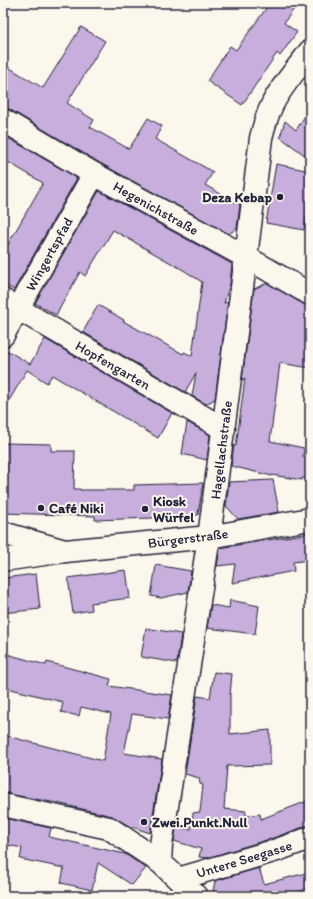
<svg xmlns="http://www.w3.org/2000/svg" width="313" height="899" viewBox="0 0 313 899" font-family="Itim,sans-serif">
	<rect width="100%" height="100%" fill="#fbf7ec"/>
	<filter id="ink" filterUnits="userSpaceOnUse"><feTurbulence type="fractalNoise" baseFrequency=".025" numOctaves="2"/><feDisplacementMap in="SourceGraphic" scale="8" xChannelSelector="R" yChannelSelector="G"/><feConvolveMatrix kernelMatrix="1 2 1 2 8 2 1 2 1" color-interpolation-filters="sRGB"/></filter>
	<g filter="url(#ink)">
		<path fill="#c7aedc" stroke="#22223b" d="M270,3H298L284,23L297,32L280,56L277,53L242,105L207,81L230,46L236,50Z
			M81,27L105,41L67,103L94,120L90,127L129,149L148,118L162,126L155,139L213,172L205,185L240,205L237,228L229,234L100,163L9,109L3,108V64L43,88Z
			M310,108V159L280,137L285,121L296,130Z
			M3,135L77,178L14,290L3,284V253L43,183L3,159Z
			M276,164L310,171V197L304,230L266,223Z
			M99,191L232,264L230,284L224,303L228,302L215,399L206,404L192,396L196,373L185,392L83,332L98,305L124,320L123,321L183,354L184,352L192,356L202,282L185,271L113,230L85,276L80,272L56,315L35,303Z
			M267,283L310,308V368L280,363L270,441L304,448L303,457L310,460V479L302,478V480L272,475V476L231,466L234,445L236,446L239,424L245,378L242,380L254,289Z
			M45,339L172,413L158,438L52,375L47,383L27,370L3,411V348L30,364Z
			M187,422L210,435L207,460L182,454Z
			M3,443L51,444V451H75L74,489H80V490H134V485L203,483L198,515L152,518L95,520V516L3,513Z
			M273,480L279,512L238,519L226,506L229,482Z
			M310,533V560L293,562L294,571L232,583L235,564L217,566L220,548Z
			M156,565L191,571L188,592L161,598L151,596Z
			M126,570L130,598L91,603L92,610L73,613L68,578Z
			M36,574L40,609L3,613V578Z
			M230,600L259,606L255,634L207,628L211,605L229,608Z
			M146,628L181,634L177,663L141,657Z
			M3,653L46,665L47,662L111,679L109,686L172,695L168,719L132,714L124,753L162,759L150,833L129,826L112,816L57,803L3,793V735L103,761L111,714L81,707L79,716L61,712L63,702L3,687Z
			M214,672L232,674L230,695V734L270,730V765L227,766L224,809L246,811V816L260,814L261,819L310,800V826H306L273,838L207,858L199,857L201,849L174,841L176,828L191,829L193,813L200,812L203,785L200,784L199,778L185,774L197,696L210,698Z
			M3,818L51,828L49,837L125,854L146,868L132,885L98,863L92,890L61,883L64,868L20,859L22,848L3,844Z
			M259,868L264,884L310,872V888L284,896H219L213,891L215,881Z"/>
		<g fill="none" stroke-linecap="round" stroke-linejoin="round">
			<g stroke="#22223b" stroke-width="25">
				<path id="street" d="M3,120L94,174L246,257L310,294
					M246,257L261,138C264,126 267,115 272,105C281,86 298,68 310,51
					M3,300L224,429
					M3,335L94,174
					M3,533L65,551
					M3,805L109,828L160,862L196,896
					M160,862L161,845L209,537
					M178,879L277,850L310,838"/>
			</g>
			<g stroke="#22223b" stroke-width="25">
				<path id="secondary" d="M209,537L246,257
					M3,560L65,551L209,537L310,519"/>
			</g>
			<use href="#street" stroke="#fbf7ec" stroke-width="22"/>
			<use href="#secondary" stroke="#fbf7ec" stroke-width="22"/>
		</g>
	</g>
	<g fill="#22223b" stroke="#fbf7ec" stroke-width="1.5">
		<circle cx="280" cy="197" r="4"/>
		<circle cx="41" cy="508" r="4"/>
		<circle cx="145" cy="509" r="4"/>
		<circle cx="144" cy="822" r="4"/>
	</g>
	<g text-anchor="middle" stroke-width="4" stroke-linejoin="round" paint-order="stroke">
		<g font-size="14" font-weight="bold" fill="#22223b" stroke="#fbf7ec" text-anchor="start">
			<text x="272" y="202" text-anchor="end">Deza Kebap</text>
			<text x="153" y="506">Kiosk<tspan x="153" dy="16">Würfel</tspan></text>
			<text x="49" y="513">Café Niki</text>
			<text x="152" y="827">Zwei.Punkt.Null</text>
		</g>
		<g font-size="14" fill="#22223b" stroke="#fbf7ec">
			<text transform="translate(156 208) rotate(29)" y="5">Hegenichstraße</text>
			<text transform="translate(49 254) rotate(-61)" y="5">Wingertspfad</text>
			<text transform="translate(113 365) rotate(30)" y="5">Hopfengarten</text>
			<text transform="translate(221 450) rotate(-83)" y="5">Hagellachstraße</text>
			<text transform="translate(188 538) rotate(-7)" y="5">Bürgerstraße</text>
			<text transform="translate(244 859) rotate(-17)" y="5">Untere Seegasse</text>
		</g>
	</g>
	<rect width="313" height="899" fill="none" stroke="#fbf7ec" stroke-width="16"/>
	<rect x="8" y="8" width="297" height="883" fill="none" stroke="#22223b" stroke-width="1.5" filter="url(#ink)"/>
</svg>
